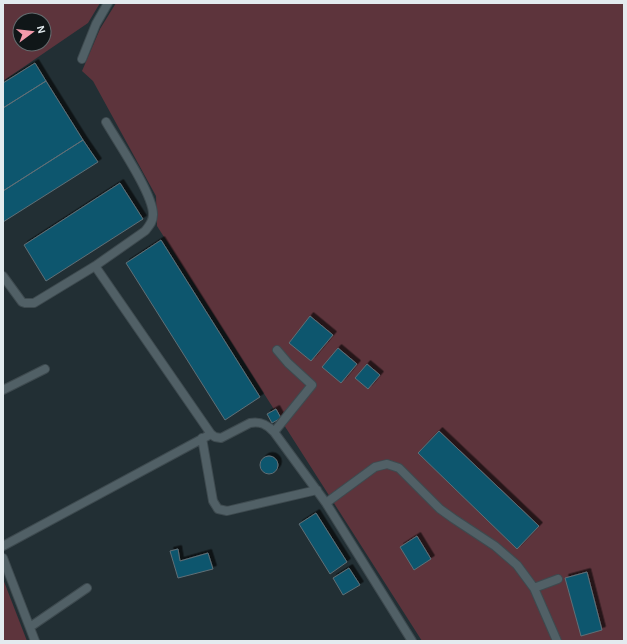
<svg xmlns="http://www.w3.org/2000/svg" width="627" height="644" viewBox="0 0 627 644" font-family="'Alegreya Sans',sans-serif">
	<defs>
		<filter id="shadow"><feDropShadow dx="3.5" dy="-3.5" stdDeviation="0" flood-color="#0009"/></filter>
	</defs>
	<rect width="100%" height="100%" fill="#222f34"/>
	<path fill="#5d343c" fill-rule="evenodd" d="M3,3H100L88,23L3,81ZM20,20H44V44H20Z
		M116,3H624V641H422L157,226L156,196L93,81L82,71L100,29Z
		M3,579L27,641H3Z"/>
	<path fill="#0f566e" stroke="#606f76" filter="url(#shadow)" d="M35,63L46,81L3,108V83Z
		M46,81L83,140L3,191V108Z
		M83,140L98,162L3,222V191Z
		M120,183L143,219L46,281L24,245Z
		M161,240L260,397L225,420L126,263Z
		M310,316L333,335L311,361L289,343Z
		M338,348L357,364L341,383L322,367Z
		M367,364L380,375L368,389L355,378Z
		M276,409L281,418L272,423L267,414Z
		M439,431L539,526L517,549L418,453Z
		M260 465a9 9 0 1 1 18 0a9 9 0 1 1-18 0Z
		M316,513L347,562L330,574L299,524Z
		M417,536L431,559L414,570L400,547Z
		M178,549L180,561L208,553L213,569L178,578L170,551Z
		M349,568L360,585L343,595L333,578Z
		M587,572L602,630L581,636L565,578Z"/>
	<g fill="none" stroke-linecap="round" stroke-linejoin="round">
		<g stroke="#3e4a4f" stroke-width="10">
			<path id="service" d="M82,59L96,24L108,3
				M95,266L211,434L215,437L221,438L250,423C260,421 267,424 274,432L326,503L412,641
				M3,276L22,302L25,303H34L95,266L145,231C149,226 153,222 153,215C154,195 117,141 106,122
				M3,390L45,369
				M274,432L312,385L288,363L277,350
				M202,438L213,501L218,509L227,511L317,490
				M326,503L375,467L387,464L399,468L440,509L454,519L495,546L517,565L534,588L557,641
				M3,546L211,434
				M3,558L35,641
				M534,588L558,579
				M30,627L87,588"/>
		</g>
		<use href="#service" stroke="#516066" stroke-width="8"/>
	</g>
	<rect width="627" height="644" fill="none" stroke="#e3ebef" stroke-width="8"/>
	<g transform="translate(32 32) rotate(75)"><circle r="19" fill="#101618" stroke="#646b6e"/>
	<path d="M0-3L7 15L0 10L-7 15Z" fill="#f39aab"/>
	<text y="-6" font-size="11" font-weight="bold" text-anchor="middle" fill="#e3ebef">N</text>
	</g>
</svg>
